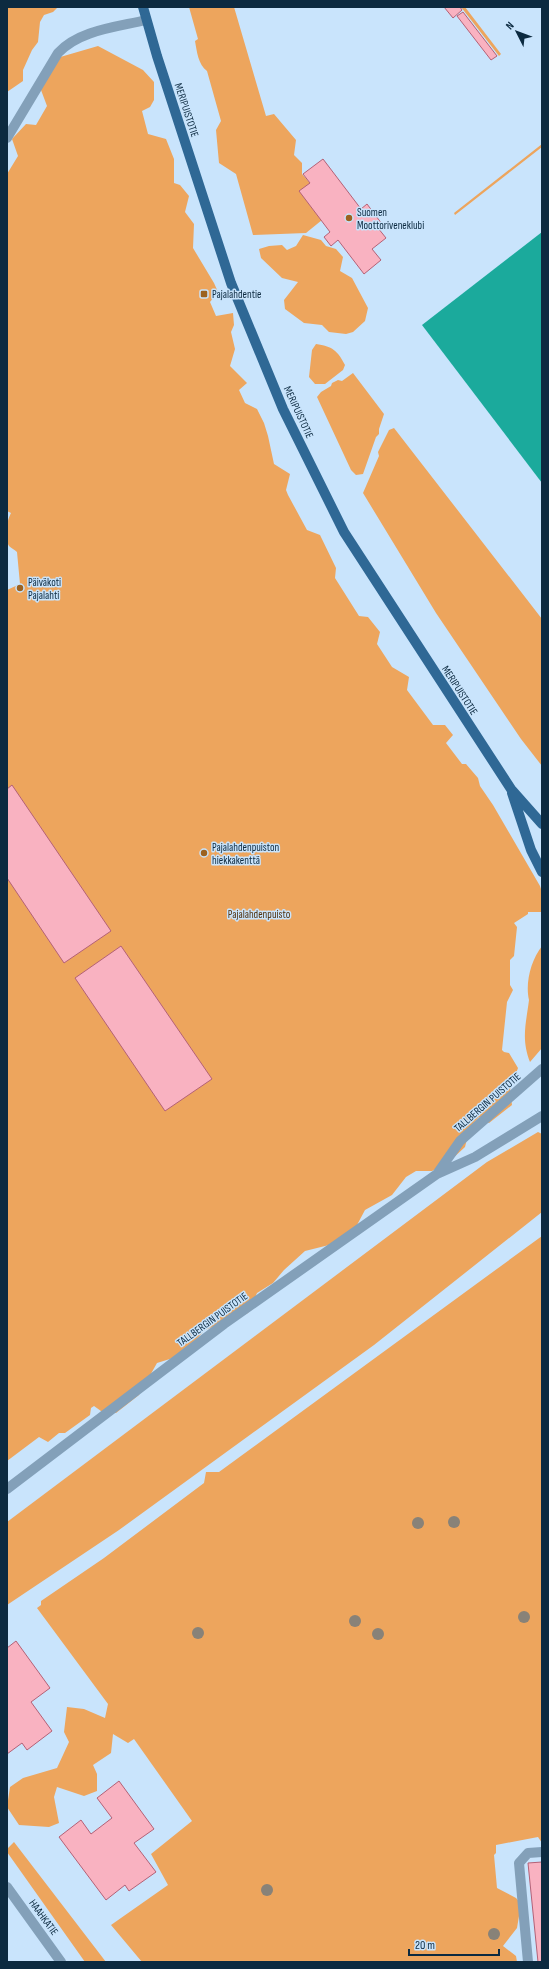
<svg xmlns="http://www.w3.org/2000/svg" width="549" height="1969" viewBox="0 0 549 1969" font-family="'Sofia Sans Condensed',sans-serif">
	<rect width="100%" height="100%" fill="#c9e4fc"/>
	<path fill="#eda55d" d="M7,7H58L53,12L44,15L40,22L38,42L32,50L23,70V81L7,92Z
		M189,7H234L266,116L274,114L296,140L294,155L302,163V174L310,183L322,220L306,233L253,235L236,174L219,163L216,130L221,121L207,71C198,64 197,52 195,41L198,39Z
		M461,7H465L501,54L499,56Z
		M98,46L143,70L154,82V100L150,107L142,111L148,134L166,139L174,159V183L180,185L189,196L185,212L194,224L193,248L214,283L218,292L210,302L216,316L233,313L234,325L231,332L235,349L230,366L247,383L239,390L245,403L257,409L264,423L268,436L274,464L290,474L286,490L288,495L307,530L320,535L336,568L335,578L359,616L368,617L380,632L377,644L392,667L409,677L407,690L433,725H445L453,735L446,743L462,764H466L478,778L480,786L493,805L540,886L542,892V912H528V914L514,923L517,927L514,956L510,960V985L513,990L507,1002L502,1050L504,1052L509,1053L518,1068L510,1090L512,1105L489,1123L479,1117L470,1127L465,1147L451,1160L432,1171H416L406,1177L392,1195L365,1210L349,1240L305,1251L284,1270L273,1283L257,1293L248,1313L205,1330L190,1346L173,1358L157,1363L139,1395L116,1413L101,1411L94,1406L91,1408L90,1415L65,1433H59L48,1442L39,1437L7,1461V590L20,584L17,552C15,550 11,548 9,546C3,537 7,521 11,513L7,511V174L18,156L12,139L26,124L36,125L47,106L41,90L50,60Z
		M542,144V147L455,215L454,213Z
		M303,235L321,240L326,246L336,249L343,257L340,271L352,278L368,308L365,321L353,332L346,334L329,332L322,325L304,323L285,309L284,300L298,282L282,278L261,258L259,249L269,246L282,245L287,250L296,246Z
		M316,344C332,346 338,351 345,365L343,370L325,384H315L309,377L312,350Z
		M353,373L384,414L379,429V434L376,437L363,474L356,475L351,470L317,397L321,392L331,386L332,383L338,380L342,381Z
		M394,428L542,619V766L521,739L436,613L363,493L379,456L378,452L389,430Z
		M542,946V1048L530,1062C521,1039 526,1024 529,1000C525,983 531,960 542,946Z
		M538,1132L542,1134V1212L374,1345L119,1530L7,1605V1522L487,1162Z
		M542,1236V1843L538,1837L496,1845V1853L494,1855L497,1888L516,1898L521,1904L517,1928L503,1946L516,1956L517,1962H142L111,1925L168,1885L151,1854L192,1821L134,1739L128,1743L113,1734L111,1753L93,1765L97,1774V1791L84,1796L57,1787L54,1797L59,1823L49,1827L19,1825L7,1807L10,1787L23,1778L57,1768L69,1742L64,1732L67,1707L84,1709L105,1718L108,1704L37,1608L41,1605V1601L104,1558L204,1483L206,1472H219Z
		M14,1842L106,1962H85L7,1852V1849Z"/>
	<path fill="#1baa9c" d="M542,232V483L422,325Z"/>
	<path fill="#f9b2c1" stroke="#b46176" d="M444,7H460L462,10L453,18Z
		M463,12L497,56L491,60L457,16Z
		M323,159L361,209L367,204L382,224L378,228L386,238L372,249L381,260L364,274L338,240L331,246L324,237L330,232L299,191L310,183L303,174Z
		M12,785L111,931L64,963L7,878V789Z
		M121,946L212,1079L165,1111L75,978Z
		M16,1641L50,1688L31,1702L52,1731L27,1750L22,1743L7,1754V1648Z
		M119,1781L154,1829L134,1843L156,1872L129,1891L125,1885L106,1900L59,1837L81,1820L91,1834L112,1818L97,1798Z
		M542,1862V1962H538L528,1863Z"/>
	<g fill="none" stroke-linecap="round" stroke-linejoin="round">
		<path stroke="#83a0b9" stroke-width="10" d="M7,138L58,53C79,30 117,27 146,20
			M437,1174L460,1141L542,1069
			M7,1489L224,1324L437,1174L475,1157L542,1116
			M7,1887L61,1962
			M528,1962L519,1863L528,1853L542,1852"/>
		<path stroke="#2f6895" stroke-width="10" d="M143,7L157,56L231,283L283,409L344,532L511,789L542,824
			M512,793L531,850L542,872"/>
	</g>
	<g fill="#888278">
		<circle cx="454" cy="1522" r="6"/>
		<circle cx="418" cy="1523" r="6"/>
		<circle cx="524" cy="1617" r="6"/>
		<circle cx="355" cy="1621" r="6"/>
		<circle cx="198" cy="1633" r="6"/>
		<circle cx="378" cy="1634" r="6"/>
		<circle cx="267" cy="1890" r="6"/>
		<circle cx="494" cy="1934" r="6"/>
	</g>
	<g fill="#9c6220" stroke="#c9e4fc" stroke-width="1.5">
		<circle cx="349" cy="218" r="4"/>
		<rect x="200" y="290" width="8" height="8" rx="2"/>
		<circle cx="20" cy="588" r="4"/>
		<circle cx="204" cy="853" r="4"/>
	</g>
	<g text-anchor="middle" stroke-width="3" stroke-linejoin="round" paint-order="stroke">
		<g font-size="11" fill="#0c2a40" stroke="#c9e4fc">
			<text transform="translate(187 110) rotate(72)" y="4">MERIPUISTOTIE</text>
			<text transform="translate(299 412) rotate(65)" y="4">MERIPUISTOTIE</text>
			<text transform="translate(460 690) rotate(57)" y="4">MERIPUISTOTIE</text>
			<text transform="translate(487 1102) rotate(-41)" y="4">TALLBERGIN PUISTOTIE</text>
			<text transform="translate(212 1319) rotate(-36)" y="4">TALLBERGIN PUISTOTIE</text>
			<text transform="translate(44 1917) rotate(54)" y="4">HAAHKATIE</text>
		</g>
		<g font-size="11" fill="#0c2a40" stroke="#c9e4fc" text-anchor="start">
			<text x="357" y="216">Suomen<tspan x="357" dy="13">Moottoriveneklubi</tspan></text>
			<text x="212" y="298">Pajalahdentie</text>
			<text x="28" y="586">Päiväkoti<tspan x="28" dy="13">Pajalahti</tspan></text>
			<text x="212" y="851">Pajalahdenpuiston<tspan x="212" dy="13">hiekkakenttä</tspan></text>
		</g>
		<g font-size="11" fill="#52310c" stroke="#c9e4fc">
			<text x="259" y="918">Pajalahdenpuisto</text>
		</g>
	</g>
	<rect width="549" height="1969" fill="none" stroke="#0c2a40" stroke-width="16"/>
	<g transform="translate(517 32) rotate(312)" stroke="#c9e4fc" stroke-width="3" paint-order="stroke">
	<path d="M0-3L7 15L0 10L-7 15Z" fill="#0c2a40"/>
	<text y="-6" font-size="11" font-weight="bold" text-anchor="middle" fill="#0c2a40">N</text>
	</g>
	<path d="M409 1949v6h90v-6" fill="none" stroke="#0c2a40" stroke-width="2"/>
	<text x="415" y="1949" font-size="12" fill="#0c2a40" stroke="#c9e4fc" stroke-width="3" paint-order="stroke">20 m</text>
</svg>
